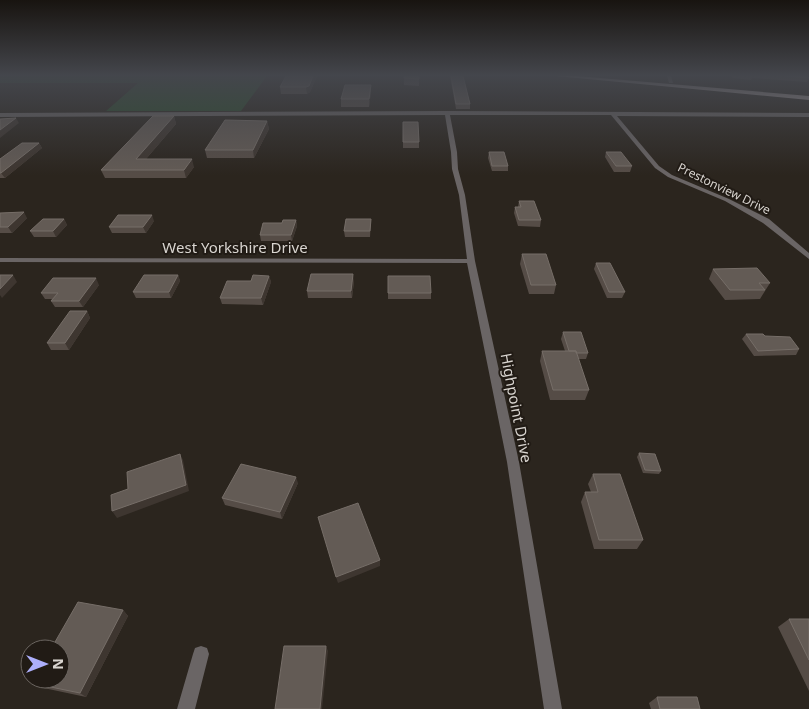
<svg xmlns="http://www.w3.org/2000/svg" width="809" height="709" viewBox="0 0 809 709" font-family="'Noto Sans',sans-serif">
	<rect width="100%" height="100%" fill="#2b251e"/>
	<path fill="#2a4c2b" d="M0,76H267L241,111H106L138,83H0Z"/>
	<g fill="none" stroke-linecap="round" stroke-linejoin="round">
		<path fill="#6a6565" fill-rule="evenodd" d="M667,76H671L673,83H669Z
			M447,111L809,113V117L617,116L659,166L672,175L729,199L769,219L809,253V259L763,223L725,201L668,177L655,168L611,115H450L457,152L458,169L465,195L475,261L519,462L562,709H544L507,462L467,263L0,262V258L467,259L459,195L452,169L451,152L445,115L0,117V113Z
			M201,646L207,648L209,654L195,709H177L193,654L195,648Z"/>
		<path fill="#afa4a4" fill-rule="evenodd" d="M556,76H577L809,96V100Z"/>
	</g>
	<path fill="#554c46" d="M286,76H317L310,92L307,94H281L280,87Z
		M404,76H419V86L404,85Z
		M450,76H463L470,104V109H456Z
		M731,76H807L809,78L807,82L752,78L751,80L733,78Z
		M371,85V92L369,107H341V99Z
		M174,116L176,124L146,159L194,167L186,178H105L101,170Z
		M267,121L269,129L254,158H207L205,150Z
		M403,122L419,142V148H403Z
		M39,143L42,148L5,178H0V159Z
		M489,152L508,166V171H492L488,158Z
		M606,152L632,166L630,172H614L605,157Z
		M519,201L541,220L540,227L518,226L514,213L515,207H518Z
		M0,213L27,218L12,233H0Z
		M64,219L67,225L56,237H34L30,231Z
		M371,219L370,237H345L344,231Z
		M296,220L297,226L292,241H261L260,235L282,223Z
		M154,221L146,233H112L109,227Z
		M522,254L556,285L554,294H529L520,264Z
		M596,263L625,292L622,298H607L594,269Z
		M713,269L770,283L760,299L725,300L709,279Z
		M178,275L180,281L171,298H136L133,292Z
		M269,276L271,282L263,305L222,304L220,298L251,281Z
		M388,276L431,293V299H388Z
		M354,281L352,298H308L307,291Z
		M99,285L83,307H55L51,301L52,299H45L41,293Z
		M87,311L90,318L69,350H51L47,343Z
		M563,332L588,353L586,359H578L589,390L585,400H550L540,361L542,351H565L561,339Z
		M746,334L765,336L799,349L796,355L754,356L742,339Z
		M639,453L661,471L659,474L643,473L637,457Z
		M593,474L643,540L637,549H594L581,502L585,492H591L588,484Z
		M298,483L282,519L225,505L222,498Z
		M123,610L128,616L86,697L39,687L31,683Z
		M789,619H809V691L778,627Z
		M657,697L700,709H651L649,703Z"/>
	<path fill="#3e3630" d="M313,76H317L310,92L307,94L306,87Z
		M371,85V92L369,107V99Z
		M174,116L176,124L139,167L136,159Z
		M16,118L19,123L0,138V130Z
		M267,121L269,129L254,158L253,150Z
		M39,143L42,148L5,178L1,173Z
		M192,159L194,167L186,178L184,170Z
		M24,212L27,218L12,233L8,227Z
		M152,215L154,221L146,233L143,227Z
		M64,219L67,225L56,237L53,231Z
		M296,220L297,226L292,241L291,235Z
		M353,274L354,281L352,298L351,291Z
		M13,275L17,282L2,298L0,295V289Z
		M178,275L180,281L171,298L169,292Z
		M269,276L271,282L263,305L261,298Z
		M96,278L99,285L83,307L79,301Z
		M87,311L90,318L69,350L65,343Z
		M180,454L183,460L189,491L117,518L112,511Z
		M296,477L298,483L282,519L280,512Z
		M380,560V566L338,583L336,577Z
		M123,610L128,616L86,697L80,693Z
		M326,646L328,651L322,709H320Z"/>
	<path fill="#635b55" stroke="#766e68" d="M286,76H313L309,86L306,87H280Z
		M404,76H419V79L404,78Z
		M451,76H463L470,104H456Z
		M786,76H807L809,78Z
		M345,85H371L369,99H341Z
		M153,116H174L136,159H192L184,170H101Z
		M16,118L0,130V119Z
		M225,120L267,121L253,150H205Z
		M403,122H418L419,142H403Z
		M22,143H39L1,173H0V159Z
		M489,152H504L508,166H492Z
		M606,152H621L632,166H616Z
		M519,201H534L541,220H519L515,207H521Z
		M24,212L8,227H0V213Z
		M118,215H152L143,227H109Z
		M43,219H64L53,231H30Z
		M346,219H371L370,231H344Z
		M283,220H296L291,235H260L263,223H282Z
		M522,254H546L556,285H531Z
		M596,263H610L625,292H609Z
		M757,268L770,283H759L765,290H730L713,269Z
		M311,274H353L351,291H307Z
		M0,275H13L0,289Z
		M144,275H178L169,292H133Z
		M253,275L269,276L261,298H220L227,281H251Z
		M388,276H430L431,293H388Z
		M53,278H96L79,301H51L58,293H41Z
		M70,311H87L65,343H47Z
		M563,332H581L588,353H576V351H569Z
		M746,334H763L765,336L790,337L799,349L758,351Z
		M542,351H576L589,390H553Z
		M639,453L655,454L661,471L645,470Z
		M180,454L186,485L112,511L111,495L128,489L127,472Z
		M241,464L296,477L280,512L222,498Z
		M593,474H620L643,540H599L585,492H598Z
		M358,503L380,560L336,577L318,517Z
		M78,602L123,610L80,693L31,683L33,679H60V649H51Z
		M789,619H809V660Z
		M284,646H326L320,709H275Z
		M657,697H697L700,709H660Z"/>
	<linearGradient id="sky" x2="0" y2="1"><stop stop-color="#181410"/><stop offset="0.43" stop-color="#44464c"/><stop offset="1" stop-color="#44464c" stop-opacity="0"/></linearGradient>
	<rect width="809" height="175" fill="url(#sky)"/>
	<g text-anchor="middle" stroke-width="4" stroke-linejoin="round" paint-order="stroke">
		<g font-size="12" fill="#d9d5d0" stroke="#211b15">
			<text transform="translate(724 189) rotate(26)" y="4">Prestonview Drive</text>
		</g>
		<g font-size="15" fill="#d9d5d0" stroke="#211b15">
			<text x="235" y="253">West Yorkshire Drive</text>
			<text transform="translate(516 408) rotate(79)" y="5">Highpoint Drive</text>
		</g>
	</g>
	<g transform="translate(45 664) rotate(90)"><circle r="24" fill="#211b15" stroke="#6b6560"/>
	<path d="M0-4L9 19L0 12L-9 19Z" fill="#adaffb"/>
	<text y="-8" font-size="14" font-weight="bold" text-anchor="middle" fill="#d9d5d0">N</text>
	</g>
</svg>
